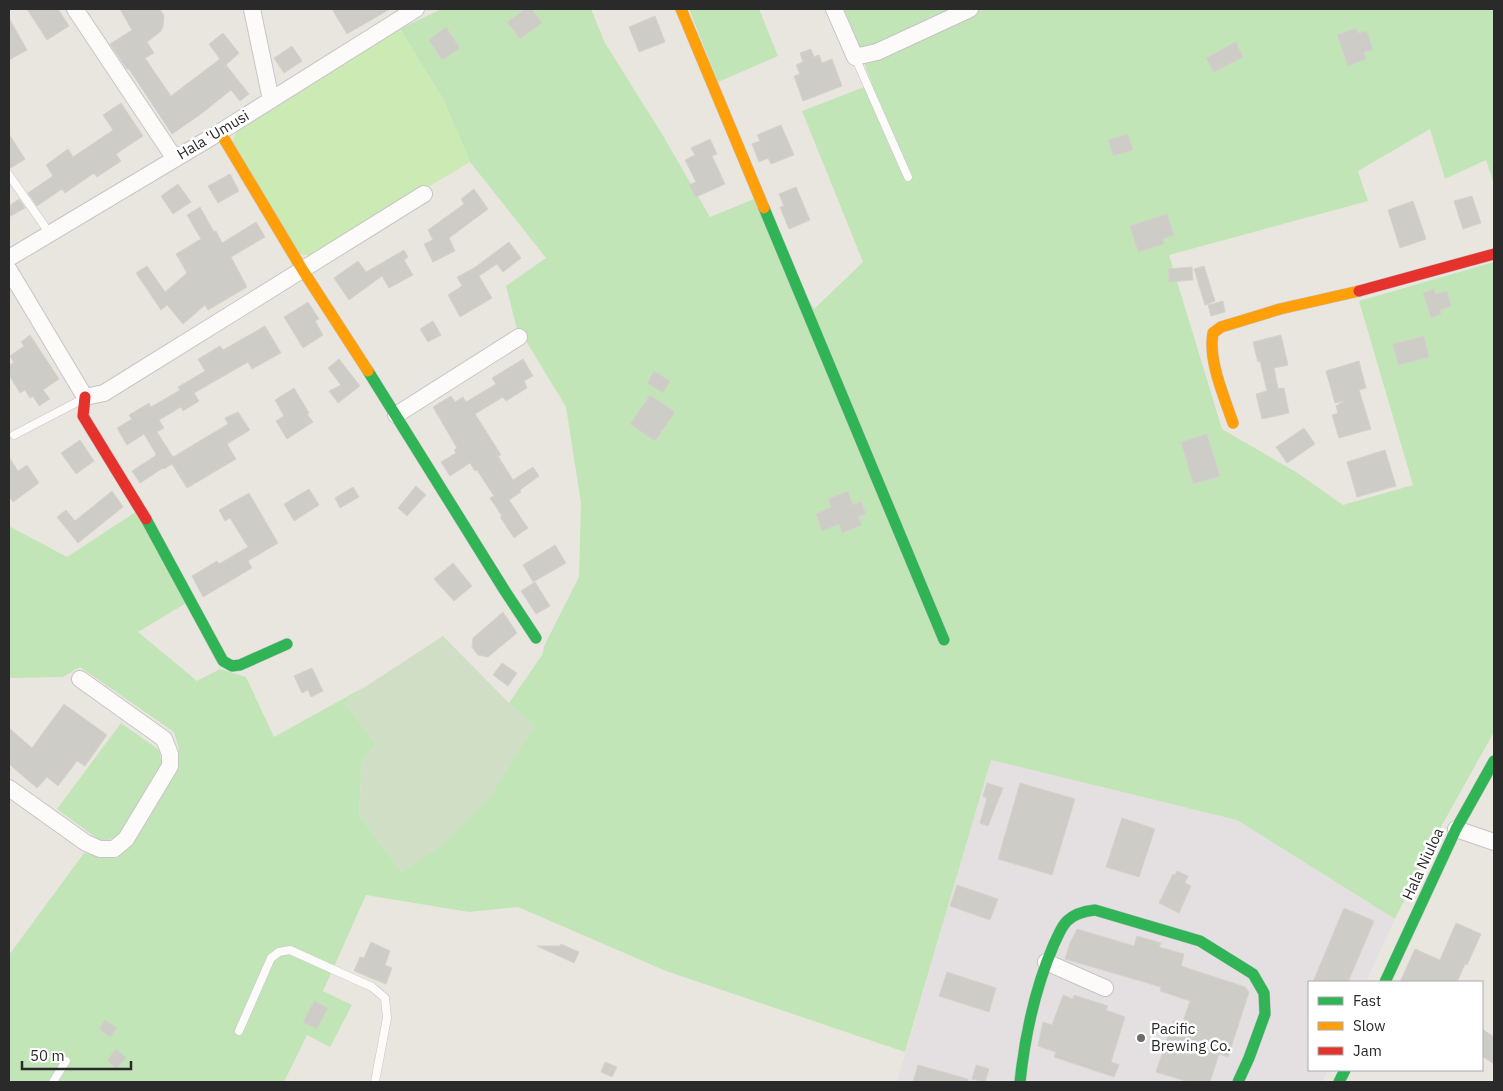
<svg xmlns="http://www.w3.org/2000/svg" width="1503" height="1091" viewBox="0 0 1503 1091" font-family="'IBM Plex Sans',sans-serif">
	<rect width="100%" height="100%" fill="#e9e6df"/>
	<path fill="#e4e0e2" d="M991,760L1237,820L1395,919L1366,982H1309V1070H1328L1322,1082H897Z"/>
	<path fill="#c2e5b7" d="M441,9H591L605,43L662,134L710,217L754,199L814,309L863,262L802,111L872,84L844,9H1494V184L1486,160L1445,179L1430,129L1358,171L1368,201L1169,255L1222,429L1296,472L1343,505L1413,485L1359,301L1494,262V732L1442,825L1395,919L1237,820L991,760L905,1052L666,971L518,907L469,912L366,895L323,991L352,1005L330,1047L307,1035L284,1082H9V955L84,853L97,856H111L176,768L179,749L174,732L80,667L63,677L9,678V526L67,557L137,511L188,602L138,632L197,681L220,669L246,677L274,737L368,685L345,703L376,744L362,761L359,815L402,872L534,725L509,703L542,655L545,644L579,577L581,503L566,407L526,341L517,329L506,286L546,258L470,162L443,99L400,29Z
		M689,9H759L778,56L718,82Z
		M121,723L159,750L162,766L120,836L102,842L57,809Z"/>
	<path fill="#d1dec6" d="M443,636L509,703L535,725L491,796L442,846L402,872L359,815L362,761L376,744L345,703L368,685Z"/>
	<path fill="#cceab4" d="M400,29L443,99L470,162L313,256L299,254L232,142L238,129Z"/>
	<path fill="#ceccc6" stroke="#d4d2cb" d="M27,9H58L69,26L47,40Z
		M120,9H160L164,16L163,27L160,32L147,42L154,53L145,58L171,96L220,59L209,44L223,33L239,53L226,65L249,94L240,101L231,90L201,114L172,134L129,69H127L110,44L132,30Z
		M332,9H390L347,34Z
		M525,9H532L542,23L520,39L507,22Z
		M655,16L665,42L639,52L629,27Z
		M9,18L27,50L9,60Z
		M446,27L460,48L442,60L429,40Z
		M1356,28L1358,33L1367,31L1373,50L1364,52L1366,59L1348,66L1337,35Z
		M1236,42L1243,57L1214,72L1206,58Z
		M292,46L302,61L284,73L274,58Z
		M811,49L814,57L819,55L822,63L832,59L842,86L803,101L794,76L800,74L796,65L803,62L800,53Z
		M121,103L143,136L116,154L121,161L97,177L94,173L65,193L62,189L37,206L28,193L53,176L46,165L68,149L73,157L113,130L103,115Z
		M781,125L794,155L771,164L768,158L759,162L752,144L760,141L757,135Z
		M9,134L25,159L9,169Z
		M1128,134L1133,150L1113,156L1108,140Z
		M710,139L717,154L712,156L725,184L696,197L689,185L696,182L685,160L695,155L691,148Z
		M230,174L239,191L218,203L208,186Z
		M178,184L191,202L173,214L161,196Z
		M796,187L810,220L789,229L780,207L784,206L779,194Z
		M474,189L488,209L449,238L455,251L433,262L424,244L433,240L428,230L464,204L461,199Z
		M1472,196L1481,223L1463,229L1454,201Z
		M19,199L25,208L9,217V206Z
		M1413,201L1426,239L1400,248L1388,210Z
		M200,207L214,232L216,231L222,243L256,222L265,237L231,257L247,287L208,310L205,305L183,324L167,305L161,310L136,273L147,266L165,292L187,273L176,254L201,239L187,215Z
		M1167,214L1174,235L1163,239L1164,244L1138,252L1130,226Z
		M509,242L521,258L503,272L497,264L479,276L492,298L460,317L448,295L462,286L457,277L474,268Z
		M404,250L408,257L404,260L413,275L389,288L382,276L349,300L334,278L358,261L366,272Z
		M1204,266L1215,301L1205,305L1194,269Z
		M1192,267L1193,280L1169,282L1168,269Z
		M1434,289L1436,294L1447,291L1451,306L1440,310L1441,314L1431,318L1423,293Z
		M1223,301L1225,312L1211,316L1208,305Z
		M308,302L319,319L315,321L323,335L303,348L284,317Z
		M433,321L441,335L428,342L420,329Z
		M265,326L281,353L252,369L248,362L194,393L199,401L183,411L181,407L159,420L164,428L157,432L173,457L228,424L225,418L238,412L250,430L227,444L236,459L187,488L172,464L164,469L163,468L140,483L132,471L155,456L156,454L144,434L127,445L117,428L132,419L129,415L149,403L151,407L180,390L178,387L205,371L198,359L220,346L223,350Z
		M30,335L59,379L43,390L50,399L39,406L33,396L30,398L25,390L20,393L9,375V366L14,362L10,356L24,346L21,342Z
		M1281,335L1288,365L1274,368L1278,389L1284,388L1289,413L1262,419L1256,394L1267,391L1260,361L1258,362L1253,342Z
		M1424,336L1429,357L1398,365L1393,344Z
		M339,359L360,386L338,403L329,391L341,385L328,368Z
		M523,359L533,376L524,381L527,388L506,401L503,397L475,414L501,455L498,456L513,480L533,467L539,476L520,490L521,492L509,500L528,528L514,538L500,517L502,516L490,498L494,496L477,470L475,471L470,463L450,476L441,462L456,453L454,450L457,448L433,407L451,396L455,402L463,397L466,402L496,384L492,378Z
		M1359,361L1366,388L1359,390L1371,429L1339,438L1332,415L1338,413L1336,406L1344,401L1335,403L1326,371Z
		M654,371L670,381L663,393L647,383Z
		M294,388L309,413L307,414L313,422L287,439L276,421L284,416L275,400Z
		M650,395L675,412L655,441L630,424Z
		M1304,428L1315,444L1287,463L1276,447Z
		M1207,434L1220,476L1193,484L1181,442Z
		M80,440L94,461L76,474L61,453Z
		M1385,450L1396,486L1357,497L1347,462Z
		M9,457L18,471L27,465L39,483L13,502L9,496Z
		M416,486L426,495L407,516L398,508Z
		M353,487L359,497L340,508L335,498Z
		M309,489L319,505L294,521L284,504Z
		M112,491L123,507L78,543L57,517L66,510L75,521Z
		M848,491L853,505L861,501L866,514L858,517L862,525L842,533L839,524L822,531L816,514L831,507L828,499Z
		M249,493L278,543L248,561L252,568L203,597L192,576L217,561L219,564L248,547L230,518L225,521L219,510Z
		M555,545L566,563L533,582L523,565Z
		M453,563L472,586L454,601L434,579Z
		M535,582L550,606L536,614L521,591Z
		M503,612L517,633L488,657L478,655L472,647L473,638Z
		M502,663L517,673L508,686L493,675Z
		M312,668L323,691L311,697L308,690L302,693L294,676Z
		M64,704L107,735L85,766L77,761L58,786L47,777L37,788L9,764V728L32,748Z
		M987,783L1003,788L988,826L980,823L987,798L983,796Z
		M1020,783L1075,799L1052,875L998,859Z
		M1122,818L1155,829L1139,877L1106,867Z
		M1177,871L1188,876L1185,883L1191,886L1179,913L1159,903L1173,874L1175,875Z
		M957,885L998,899L990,920L950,906Z
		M1344,908L1374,921L1348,982H1313Z
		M1456,923L1481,934L1467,965L1465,964L1457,982H1400L1415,949L1440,960Z
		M1077,929L1134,946L1137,936L1161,943L1159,947L1184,954L1181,966L1245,987L1249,992L1228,1057L1219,1054L1210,1082H1189L1156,1072L1173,1021L1182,1024L1190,1001L1160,991L1161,987L1065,959L1070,943Z
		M371,942L390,951L385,965L392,968L386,984L354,971L360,957L364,958Z
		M561,944L579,952L574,963L537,946H560Z
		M947,972L996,988L989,1012L939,996Z
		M1063,995L1073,999L1074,995L1108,1006L1106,1010L1125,1017L1111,1062L1119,1065L1114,1077L1054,1057L1056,1052L1038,1046L1043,1022L1052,1025Z
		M314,1001L328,1008L317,1029L303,1022Z
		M105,1020L117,1028L110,1037L99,1029Z
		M1482,1029L1494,1037V1064L1482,1056Z
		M116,1049L126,1058L116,1069L107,1060Z
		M605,1062L617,1067L612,1077L601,1072Z
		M918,1065L968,1079L967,1082H913Z
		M976,1065L989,1069L985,1082L972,1079Z"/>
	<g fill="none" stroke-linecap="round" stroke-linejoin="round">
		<g stroke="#c6c5c5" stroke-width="9">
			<path id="lane" d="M855,57L908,177
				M9,175L50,234
				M14,435L81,400
				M239,1031L271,958L279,952L290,950L372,987L385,998L387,1018L375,1082
				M53,1082L66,1061"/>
		</g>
		<g stroke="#c6c5c5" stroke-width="18">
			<path id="street" d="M75,9L175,159
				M252,9L271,100
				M834,9L855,57L877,52L970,9
				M9,258L220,132L416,9
				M9,270L85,397L104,393L424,194
				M396,415L519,337
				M9,788L86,843L100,849H114L126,839L170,766V754L164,739L80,679
				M1456,829L1494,842
				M1046,962L1105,988"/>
		</g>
		<g stroke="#c6c5c5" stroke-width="12">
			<path id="fast" d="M764,208L944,640
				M368,371L505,591L536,638
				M146,519L223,661L232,666L240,665L287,644
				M1385,982L1456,829L1494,761
				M1020,1082C1025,1035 1035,988 1054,944C1058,936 1061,927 1067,921C1075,913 1085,911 1095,910L1200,941L1253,974L1264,993L1265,1014L1249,1058L1238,1082
				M1339,1082L1345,1070"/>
		</g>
		<g stroke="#c6c5c5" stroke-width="12">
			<path id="slow" d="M681,9L764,208
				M220,132L302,269L368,371
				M1233,423C1224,396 1208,361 1213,333L1221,327L1280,309L1359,291"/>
		</g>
		<g stroke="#c6c5c5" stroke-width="12">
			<path id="jam" d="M1359,291L1494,254
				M85,397L83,416L146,519"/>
		</g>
		<use href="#lane" stroke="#fcfbfa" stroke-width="8"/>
		<use href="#street" stroke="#fcfbfa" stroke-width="16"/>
		<use href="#fast" stroke="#30b455" stroke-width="11"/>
		<use href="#slow" stroke="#ff9f0a" stroke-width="11"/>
		<use href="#jam" stroke="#e5322d" stroke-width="11"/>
	</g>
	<circle fill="#6d6c69" stroke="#fff" stroke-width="2" cx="1141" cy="1038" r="5"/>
	<g text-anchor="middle" stroke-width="5" stroke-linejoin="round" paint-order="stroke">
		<g font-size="15" fill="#2a2a2a" stroke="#fff">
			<text transform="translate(213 135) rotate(-31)" y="5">Hala 'Umusi</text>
			<text transform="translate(1423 864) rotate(-65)" y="5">Hala Niuloa</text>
		</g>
		<g font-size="15" fill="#2a2a2a" stroke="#fff" text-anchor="start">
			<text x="1151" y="1034">Pacific<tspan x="1151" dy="17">Brewing Co.</tspan></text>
		</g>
	</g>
	<rect width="1503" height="1091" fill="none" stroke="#2a2a2a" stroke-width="20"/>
	<rect x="1308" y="981" width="175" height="90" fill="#ffffff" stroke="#aaaaaa"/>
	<rect x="1318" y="997" width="25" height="8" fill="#30b455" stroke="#aaaaaa"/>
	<text x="1353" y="1006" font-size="15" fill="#2a2a2a">Fast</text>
	<rect x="1318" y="1022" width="25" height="8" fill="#ff9f0a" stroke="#aaaaaa"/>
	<text x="1353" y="1031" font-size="15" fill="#2a2a2a">Slow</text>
	<rect x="1318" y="1047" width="25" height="8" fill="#e5322d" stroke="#aaaaaa"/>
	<text x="1353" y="1056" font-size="15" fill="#2a2a2a">Jam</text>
	<path d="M22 1061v8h109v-8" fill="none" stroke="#2a2a2a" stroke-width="2.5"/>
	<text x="30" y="1061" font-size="15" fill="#2a2a2a" stroke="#ffffff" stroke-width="4" paint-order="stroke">50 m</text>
</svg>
